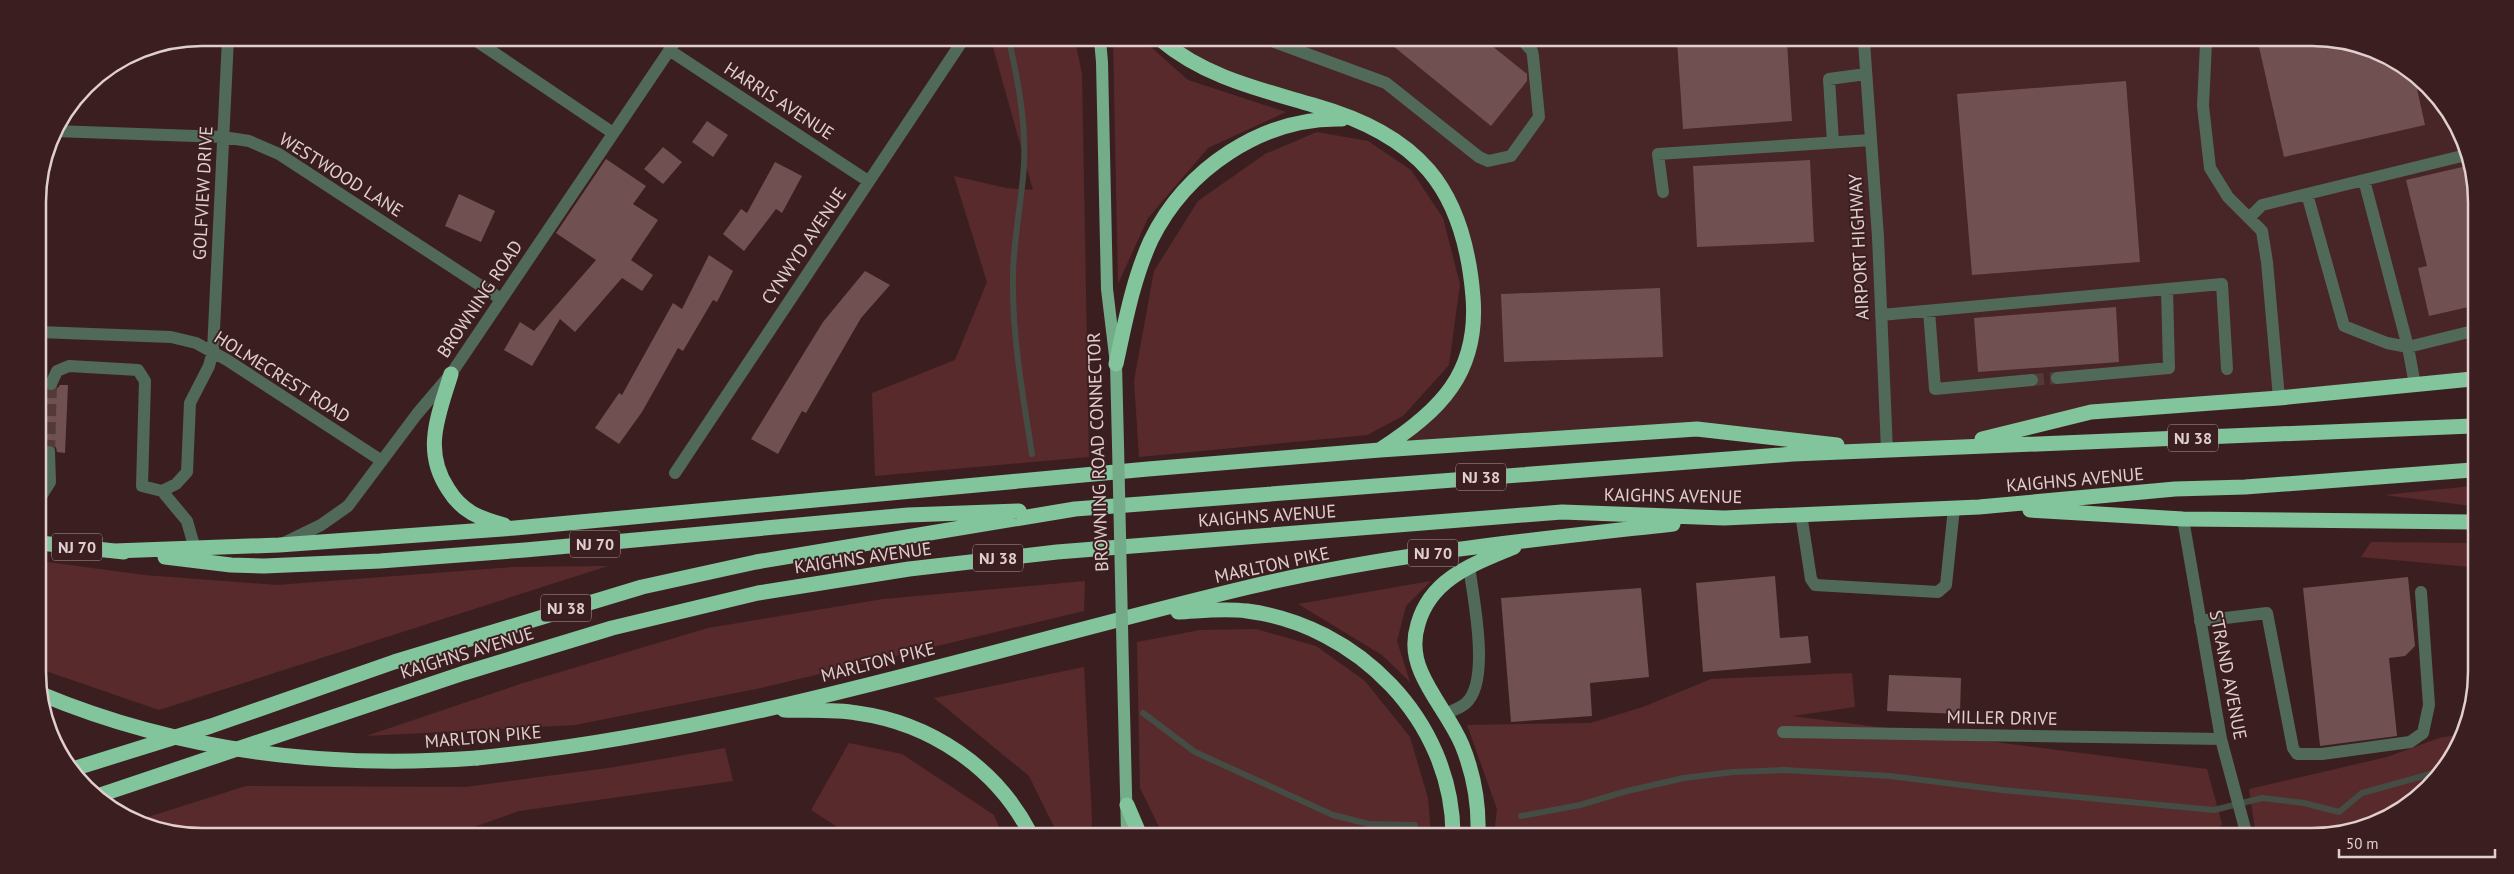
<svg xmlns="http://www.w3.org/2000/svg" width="2514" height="874" viewBox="0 0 2514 874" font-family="'PT Sans',sans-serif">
	<rect width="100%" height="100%" fill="#3b1f20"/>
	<path fill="#482526" d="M1161,40L2354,43L2403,65L2435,94L2473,171L2472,379L2148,408L1951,447L1887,451L1697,429L1380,450L1433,411L1470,338L1459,225L1399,142L1258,90Z"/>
	<path fill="#582a2c" d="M991,40H1075L1082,74L1089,457L875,476L872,393L955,360L987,282L954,176L1006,188L1033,190Z
		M1113,40H1143L1188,80L1286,112L1208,148L1148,218L1118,284Z
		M1317,132L1368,141L1411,170L1443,218L1460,284L1449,365L1403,416L1367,435L1139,457L1134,381L1154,271L1198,201L1265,154Z
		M2472,486V506L2384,495Z
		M2371,542L2472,543L2471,567L2361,557Z
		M40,561L144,575L277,585L512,567L608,566L159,710L40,669Z
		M1085,581L1084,611L761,688L575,725L366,736L523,683L708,628L883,599Z
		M1431,581L1406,606L1397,641L1410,682L1382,655L1298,604Z
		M1256,629L1316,646L1365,681L1410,737L1428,798L1431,834L1162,833L1140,788L1137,642L1200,630Z
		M1084,667L1092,818L1091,833H1057L1029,776L934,698Z
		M1852,673L1855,707L1792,716L2207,769L2222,824L2215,836L1494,834L1497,809L1467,725L1590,723L1643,707L1711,679Z
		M2462,734L2449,763L2412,802L2365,828L2322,836H2256L2249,789L2387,757L2439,738Z
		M849,743L902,754L994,815L1001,833L845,832L811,810Z
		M725,748L733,781L519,811L460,832L160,831L135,821L246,786L465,787L615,767Z"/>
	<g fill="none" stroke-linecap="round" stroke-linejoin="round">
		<path stroke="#454c44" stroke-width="6" d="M1009,40C1018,81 1026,122 1024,164C1022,202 1013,239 1013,277C1012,337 1023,396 1032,454
			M1143,713L1195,752L1333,815L1369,824L1415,825
			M1521,816L1580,805L1627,791L1684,778L1733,772L1784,770L1890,776L2002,790L2214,810L2262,798L2304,803L2339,812L2362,793L2441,771"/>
	</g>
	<path fill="#705050" d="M1387,41H1486L1527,74V81L1491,126Z
		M1677,41L1787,42L1792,121L1683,129Z
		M2275,43H2354L2403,65L2414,75L2425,125L2284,157L2259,47Z
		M2126,81L2140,262L1972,275L1957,94Z
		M707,121L728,135L713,157L692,142Z
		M663,147L682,162L663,184L644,169Z
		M606,159L646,186L633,204L658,220L631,260L653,275L642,291L622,278L575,332L560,319L532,366L504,350L520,322L534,331L596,260L556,233Z
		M1810,160L1814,242L1697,247L1693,166Z
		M775,162L802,176L782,213L776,209L744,251L723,234L741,209L747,213Z
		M2471,165L2473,171V306L2429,316L2418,268L2427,266L2406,180Z
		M459,194L495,211L481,242L445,226Z
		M709,255L733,271L717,302L713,300L683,351L678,348L642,412L619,444L595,428L619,393L622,395L673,303L682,309Z
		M865,271L890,285L861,318L806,413L802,411L778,454L751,439L823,322Z
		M1660,288L1663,357L1504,362L1501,294Z
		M2116,307L2119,362L1978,372L1974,318Z
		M39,384H43L45,389L51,392L56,390L60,385H68L65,453L57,452L56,447L49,444L44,445L39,452Z
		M1775,576L1780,638L1808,636L1811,663L1703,672L1696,583Z
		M2408,577L2415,646L2405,656L2389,658L2397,736L2320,746L2303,588Z
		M1641,588L1649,677L1590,683L1592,716L1511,722L1501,598Z
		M1889,675L1961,678L1960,714L1887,711Z"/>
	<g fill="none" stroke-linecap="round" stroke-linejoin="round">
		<path stroke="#54393a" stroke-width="12" stroke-dasharray="12 6" stroke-linecap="butt" d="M2032,380L2057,378
			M49,452L51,384"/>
		<path stroke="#506959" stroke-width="12" d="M472,38L613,133
			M1269,40L1386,83L1479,157L1488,161L1511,156L1539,117L1533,56L1532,51L1523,41
			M1864,42L1878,237L1887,451
			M2206,43L2203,106L2210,168L2228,197L2262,231L2267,262L2279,398
			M669,50L868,181
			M54,131L223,137L249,141L279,154L501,299
			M1833,142L1829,79L1866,74
			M1663,192L1658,154L1871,140
			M2307,194L2344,326L2387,343L2408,347L2364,180
			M2249,218L2262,205L2466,155
			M1929,311L1935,389L2032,380
			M1881,315L2222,284L2227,369
			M39,332L171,337L196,343L227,360L382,461
			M2057,378L2169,368L2167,290
			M51,384L57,371L69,366L138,370L145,381L142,486L162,491L176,484L187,472L190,403L209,366L213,351L228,38
			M2415,385L2408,347L2473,331
			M675,473L963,40
			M162,491L187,521L195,549
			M40,498L50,482L49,452
			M1801,514L1811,579L1815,585L1938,592L1946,585L1954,508
			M2183,519L2221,739L2247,836
			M282,544L321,525L348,506L417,414L451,374L677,39
			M2200,621L2267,613L2293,748L2297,754H2322L2410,742L2423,733L2429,705L2421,592
			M1445,714C1451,711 1461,708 1466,703C1491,681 1473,597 1469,566
			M1783,732L2221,739"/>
		<path stroke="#74ab89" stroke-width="12" d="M1100,40L1102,62L1107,289L1116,364L1118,445
			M1123,670L1127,833"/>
		<path stroke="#82c49c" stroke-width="15" d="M1161,40C1205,77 1259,89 1313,105C1418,135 1464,186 1473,297C1479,373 1440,411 1381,449
			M1116,364C1125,323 1133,279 1151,240C1186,169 1262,117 1342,119
			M451,374C439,414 422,450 448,489C462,512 479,518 504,525
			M1982,439L2091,412L2279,398L2472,379
			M2030,510L2183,519L2472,522
			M40,543L124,552
			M114,551L279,545L515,528L1148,469L1380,450L1697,429L1837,445
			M165,557L231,565L264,566L380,561L525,550L908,515L1019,511
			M1178,612C1201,611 1224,608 1247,611C1357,625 1452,720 1453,834
			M784,710C808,711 834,709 857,713C930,723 996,767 1030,833
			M477,758C740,732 993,648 1249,587C1388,554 1531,540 1673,524
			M73,769L211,726L394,662L642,587L756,562L1075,509L1793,454L2472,426
			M97,796L464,673L612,628L758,593L909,569L1057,552L1562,512L1724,518L1979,507L2175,489L2245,487L2472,470
			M1127,805L1139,833
			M1478,834C1479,804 1473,772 1462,745C1451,719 1432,698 1421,672C1414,656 1413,640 1418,624C1431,578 1474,564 1514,547"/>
		<path stroke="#74ab89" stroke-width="12" d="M1118,445L1123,670"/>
		<path stroke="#82c49c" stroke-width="15" d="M41,694C180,752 327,769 477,758"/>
	</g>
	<g text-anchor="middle" stroke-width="4" stroke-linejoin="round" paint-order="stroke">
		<g fill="#3b1f20" stroke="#af9a9a" stroke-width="1">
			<rect x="2168" y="424.5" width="50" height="27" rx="4"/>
			<rect x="1456" y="463.5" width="50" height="27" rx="4"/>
			<rect x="570" y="530.5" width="50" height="27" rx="4"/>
			<rect x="52" y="533.5" width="50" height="27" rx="4"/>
			<rect x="1408" y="539.5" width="50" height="27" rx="4"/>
			<rect x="973" y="544.5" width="50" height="27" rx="4"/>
			<rect x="541" y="594.5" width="50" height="27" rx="4"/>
		</g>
		<g font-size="16" font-weight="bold" fill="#e1cece">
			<text x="2193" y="444">NJ 38</text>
			<text x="1481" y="483">NJ 38</text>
			<text x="595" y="550">NJ 70</text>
			<text x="77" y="553">NJ 70</text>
			<text x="1433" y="559">NJ 70</text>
			<text x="998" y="564">NJ 38</text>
			<text x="566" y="614">NJ 38</text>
		</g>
		<g font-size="18" fill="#e1cece" stroke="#3b1f20">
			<text transform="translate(779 101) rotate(33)" y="6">HARRIS AVENUE</text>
			<text transform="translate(341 175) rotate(32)" y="6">WESTWOOD LANE</text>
			<text transform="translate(203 193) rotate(-87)" y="6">GOLFVIEW DRIVE</text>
			<text transform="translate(804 246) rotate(-56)" y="6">CYNWYD AVENUE</text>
			<text transform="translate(1859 247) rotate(-93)" y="6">AIRPORT HIGHWAY</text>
			<text transform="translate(480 299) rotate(-56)" y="6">BROWNING ROAD</text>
			<text transform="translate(282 377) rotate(32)" y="6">HOLMECREST ROAD</text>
			<text transform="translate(1098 452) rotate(-92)" y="6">BROWNING ROAD CONNECTOR</text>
			<text transform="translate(2075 480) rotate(-5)" y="6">KAIGHNS AVENUE</text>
			<text transform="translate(1673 496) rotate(1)" y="6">KAIGHNS AVENUE</text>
			<text transform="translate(1267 516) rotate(-4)" y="6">KAIGHNS AVENUE</text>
			<text transform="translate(863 558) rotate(-8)" y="6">KAIGHNS AVENUE</text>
			<text transform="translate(1272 565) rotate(-12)" y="6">MARLTON PIKE</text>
			<text transform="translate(467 653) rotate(-17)" y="6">KAIGHNS AVENUE</text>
			<text transform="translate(878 662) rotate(-14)" y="6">MARLTON PIKE</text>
			<text transform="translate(2228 675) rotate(79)" y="6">STRAND AVENUE</text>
			<text transform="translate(2002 718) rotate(1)" y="6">MILLER DRIVE</text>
			<text transform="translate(483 737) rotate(-5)" y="6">MARLTON PIKE</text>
		</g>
	</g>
	<path d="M0 0H2514V874H0ZM202 46H2312A156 156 0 0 1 2468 202V672A156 156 0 0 1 2312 828H202A156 156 0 0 1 46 672V202A156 156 0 0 1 202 46Z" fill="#3b1f20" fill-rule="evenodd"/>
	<path fill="none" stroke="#e1cece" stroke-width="2.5" d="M202 46H2312A156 156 0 0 1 2468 202V672A156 156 0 0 1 2312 828H202A156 156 0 0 1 46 672V202A156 156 0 0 1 202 46Z"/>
	<path d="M2339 849v8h156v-8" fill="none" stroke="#e1cece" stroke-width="2.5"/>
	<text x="2346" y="849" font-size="15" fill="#e1cece" stroke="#3b1f20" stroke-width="4" paint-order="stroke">50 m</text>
</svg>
